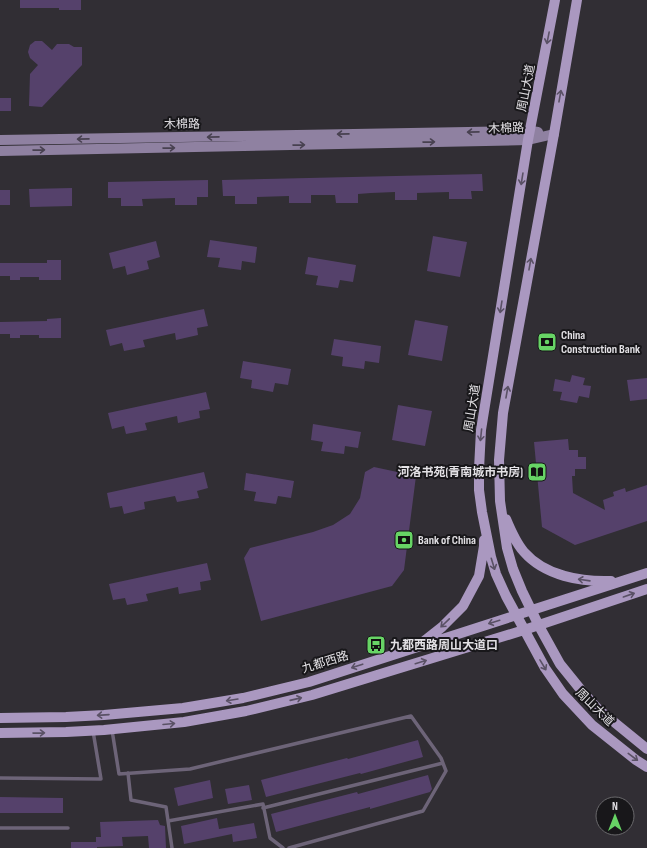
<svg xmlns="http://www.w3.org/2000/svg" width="647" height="848" viewBox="0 0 647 848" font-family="'Sofia Sans Condensed','Noto Sans SC',sans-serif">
	<rect width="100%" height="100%" fill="#312e34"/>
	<path fill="#55416b" d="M20,0H81V10H59V8H20Z
		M35,41H42L52,50L57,44H69L74,47H82V65L42,107L29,106L30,74L38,65L30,58L28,52L30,45Z
		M0,98H11V111H0Z
		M482,174L483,191H471L472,199H449V192L417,193V200H395V192L371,193L358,194V203H336L335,195H311V203H289V196L257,197V204H235V196H223L222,180Z
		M208,180V197H197V205H175V198L142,199L143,206H121V198H108V182Z
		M72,188V206L30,207L29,189Z
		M0,190H10V205H0Z
		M433,236L467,242L460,277L427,271Z
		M210,240L257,247L255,263L242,261L241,270L218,267L220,258L207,257Z
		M156,241L160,257L147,261L149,269L127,275L125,266L113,269L109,253Z
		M308,257L356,265L353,282L340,280L338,288L316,285L318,276L305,274Z
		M47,260H61V280H39V277H20V280H10V276H0V263H47Z
		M204,309L208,326L197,328L198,335L176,340L175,333L143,340L145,347L124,351L122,343L110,346L106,330Z
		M61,318V338H39V335H20V338H10V334H0V322L47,321V319Z
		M415,320L448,326L442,361L408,355Z
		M334,339L381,346L379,363L365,361L364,369L342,366L343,357L331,355Z
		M243,361L291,369L288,385L275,383L273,392L251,388L252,380L240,378Z
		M572,375L585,378L583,385L591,386L589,398L579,396L577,403L560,400L562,392L553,391L555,379L570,382Z
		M647,378V399L630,401L627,380Z
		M206,392L210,409L199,411L200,418L178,423L177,416L145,423L147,430L126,434L124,426L112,429L108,413Z
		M398,405L432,411L425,446L392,440Z
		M313,424L361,432L358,448L345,446L344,454L321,451L323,442L311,440Z
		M568,439L569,450H578V457H586V469H575V476H572L573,493L605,510L603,500L614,496L613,492L625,488L626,492L647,485V521L575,545L542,527L534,442Z
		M374,467L416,476L404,570L392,586L261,621L244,558L250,548L313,532L333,525L350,514L360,498L365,472Z
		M204,472L208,488L197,491L199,498L177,502L175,496L144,502L145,509L124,514L122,506L110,508L107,493Z
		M246,473L294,481L291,498L278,496L276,504L254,501L256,492L244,490Z
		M207,563L211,580L200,582L201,590L179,594L178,587L146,594L148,601L127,605L125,598L113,600L109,584Z
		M418,740L423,757L361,774L360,773L266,797L261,780L347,758L348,759Z
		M428,775L432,789L430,792L370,809V807L276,832L271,814L357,792L358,794Z
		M210,780L213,798L178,806L174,788Z
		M249,785L252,800L228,804L225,789Z
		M0,797L63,798V813H0Z
		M217,818L219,829L254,823L257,838L233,842L232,834L184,844L181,826Z
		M158,820L160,825L165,826L166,848H149L148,836L122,837L123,846L97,847V848H71V842H96V837H101L100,822Z"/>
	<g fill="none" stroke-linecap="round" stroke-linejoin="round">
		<path stroke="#6d6478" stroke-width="3.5" d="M112,730L119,774L190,769L411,716L441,758L446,771L423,811L289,848
			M128,773L131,800L166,807L172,848
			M0,778L101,779L93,731
			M263,808L443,763
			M168,821L263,804L270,838L283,848
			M0,828H68"/>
		<path stroke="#8f81a1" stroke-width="10" d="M0,140L531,131L538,132
			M0,151L528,140L554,134"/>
		<path stroke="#aa98c0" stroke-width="10" d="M555,0L528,140L481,430L479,469V490L482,512L491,557L496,574L506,596L545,668L563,694L592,725L636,760L647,767
			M577,0L554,134L503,413L499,460L500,501L507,548L513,569L522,591L539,626L560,664L581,690L598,709L647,749
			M506,519C511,531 516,543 524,552C545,576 581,582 611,581
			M423,642L442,627L463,606L479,576L484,546V540
			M0,718L66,717L104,715L183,708L243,698L309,682L647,573
			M0,733L66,732L104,730L184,722L246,711L312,695L524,630L647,589"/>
	</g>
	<defs><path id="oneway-shaft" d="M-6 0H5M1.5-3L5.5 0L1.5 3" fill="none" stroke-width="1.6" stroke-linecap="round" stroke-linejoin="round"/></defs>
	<g stroke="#5a5165">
		<use href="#oneway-shaft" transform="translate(548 38) rotate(101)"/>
		<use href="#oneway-shaft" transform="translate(560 96) rotate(-80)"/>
		<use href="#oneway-shaft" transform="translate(522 179) rotate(99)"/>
		<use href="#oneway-shaft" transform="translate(530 264) rotate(-80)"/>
		<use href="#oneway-shaft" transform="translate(501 307) rotate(99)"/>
		<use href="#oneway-shaft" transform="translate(507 392) rotate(-80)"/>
		<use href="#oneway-shaft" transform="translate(481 435) rotate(96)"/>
		<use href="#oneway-shaft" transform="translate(493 564) rotate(73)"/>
		<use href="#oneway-shaft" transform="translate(584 580) rotate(-172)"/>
		<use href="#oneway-shaft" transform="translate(629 595) rotate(-19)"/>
		<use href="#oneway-shaft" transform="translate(494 622) rotate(163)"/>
		<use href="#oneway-shaft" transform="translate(445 623) rotate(136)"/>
		<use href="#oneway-shaft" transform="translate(421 662) rotate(-17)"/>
		<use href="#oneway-shaft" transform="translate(543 665) rotate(59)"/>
		<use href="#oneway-shaft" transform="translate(357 666) rotate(162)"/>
		<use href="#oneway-shaft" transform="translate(296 699) rotate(-13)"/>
		<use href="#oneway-shaft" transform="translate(232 700) rotate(171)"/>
		<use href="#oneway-shaft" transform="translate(103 715) rotate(176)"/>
		<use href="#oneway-shaft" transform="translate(169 724) rotate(-5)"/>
		<use href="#oneway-shaft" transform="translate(39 733) rotate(-1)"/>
		<use href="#oneway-shaft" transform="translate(633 757) rotate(37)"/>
	</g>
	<g stroke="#484150">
		<use href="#oneway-shaft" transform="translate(473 132) rotate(179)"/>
		<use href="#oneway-shaft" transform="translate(343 134) rotate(179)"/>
		<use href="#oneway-shaft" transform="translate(213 137) rotate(179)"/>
		<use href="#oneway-shaft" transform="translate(83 139) rotate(179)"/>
		<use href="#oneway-shaft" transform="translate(429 142) rotate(-1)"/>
		<use href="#oneway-shaft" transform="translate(299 145) rotate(-1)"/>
		<use href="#oneway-shaft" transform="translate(169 148) rotate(-1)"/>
		<use href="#oneway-shaft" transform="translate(39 150) rotate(-1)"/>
	</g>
	<defs>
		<g id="bank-square" transform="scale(1)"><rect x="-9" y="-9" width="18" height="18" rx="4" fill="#67d465" stroke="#18171a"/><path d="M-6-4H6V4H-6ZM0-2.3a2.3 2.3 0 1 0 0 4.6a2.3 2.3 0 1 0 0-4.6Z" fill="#111"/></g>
		<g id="library-square" transform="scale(1)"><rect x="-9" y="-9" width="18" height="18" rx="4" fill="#67d465" stroke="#18171a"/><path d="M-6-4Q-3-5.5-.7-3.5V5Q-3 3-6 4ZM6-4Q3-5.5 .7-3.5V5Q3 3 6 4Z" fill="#111"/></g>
		<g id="bus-square" transform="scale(1)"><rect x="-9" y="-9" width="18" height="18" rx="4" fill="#67d465" stroke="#18171a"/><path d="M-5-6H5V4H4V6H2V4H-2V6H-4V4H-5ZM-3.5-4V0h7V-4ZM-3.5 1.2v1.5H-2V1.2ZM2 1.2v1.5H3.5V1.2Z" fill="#111"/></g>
	</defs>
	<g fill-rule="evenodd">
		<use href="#bank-square" x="547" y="342"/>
		<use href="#library-square" x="537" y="472"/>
		<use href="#bank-square" x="404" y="540"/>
		<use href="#bus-square" x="376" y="645"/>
	</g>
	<g text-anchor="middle" stroke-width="4" stroke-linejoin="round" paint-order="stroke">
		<g font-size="12" fill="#e3e1e5" stroke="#18171a">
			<text transform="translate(526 88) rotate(-79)" y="4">周山大道</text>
			<text transform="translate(182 124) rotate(-1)" y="4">木棉路</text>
			<text transform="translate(506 128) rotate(-2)" y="4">木棉路</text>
			<text transform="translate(472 408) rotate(-81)" y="4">周山大道</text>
			<text transform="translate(325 662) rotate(-17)" y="4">九都西路</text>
			<text transform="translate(595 707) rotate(44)" y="4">周山大道</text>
		</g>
		<g font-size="12" font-weight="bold" fill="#e3e1e5" stroke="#18171a" text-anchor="start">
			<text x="561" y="339">China<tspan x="561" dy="14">Construction Bank</tspan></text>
			<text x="523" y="476" text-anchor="end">河洛书苑(青南城市书房)</text>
			<text x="418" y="544">Bank of China</text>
			<text x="390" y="649">九都西路周山大道口</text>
		</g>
	</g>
	<g transform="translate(615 816)"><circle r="19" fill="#18171a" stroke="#69686b"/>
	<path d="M0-3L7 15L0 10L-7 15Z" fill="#67d465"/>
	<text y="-6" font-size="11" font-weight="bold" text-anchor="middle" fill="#e3e1e5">N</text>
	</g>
</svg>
